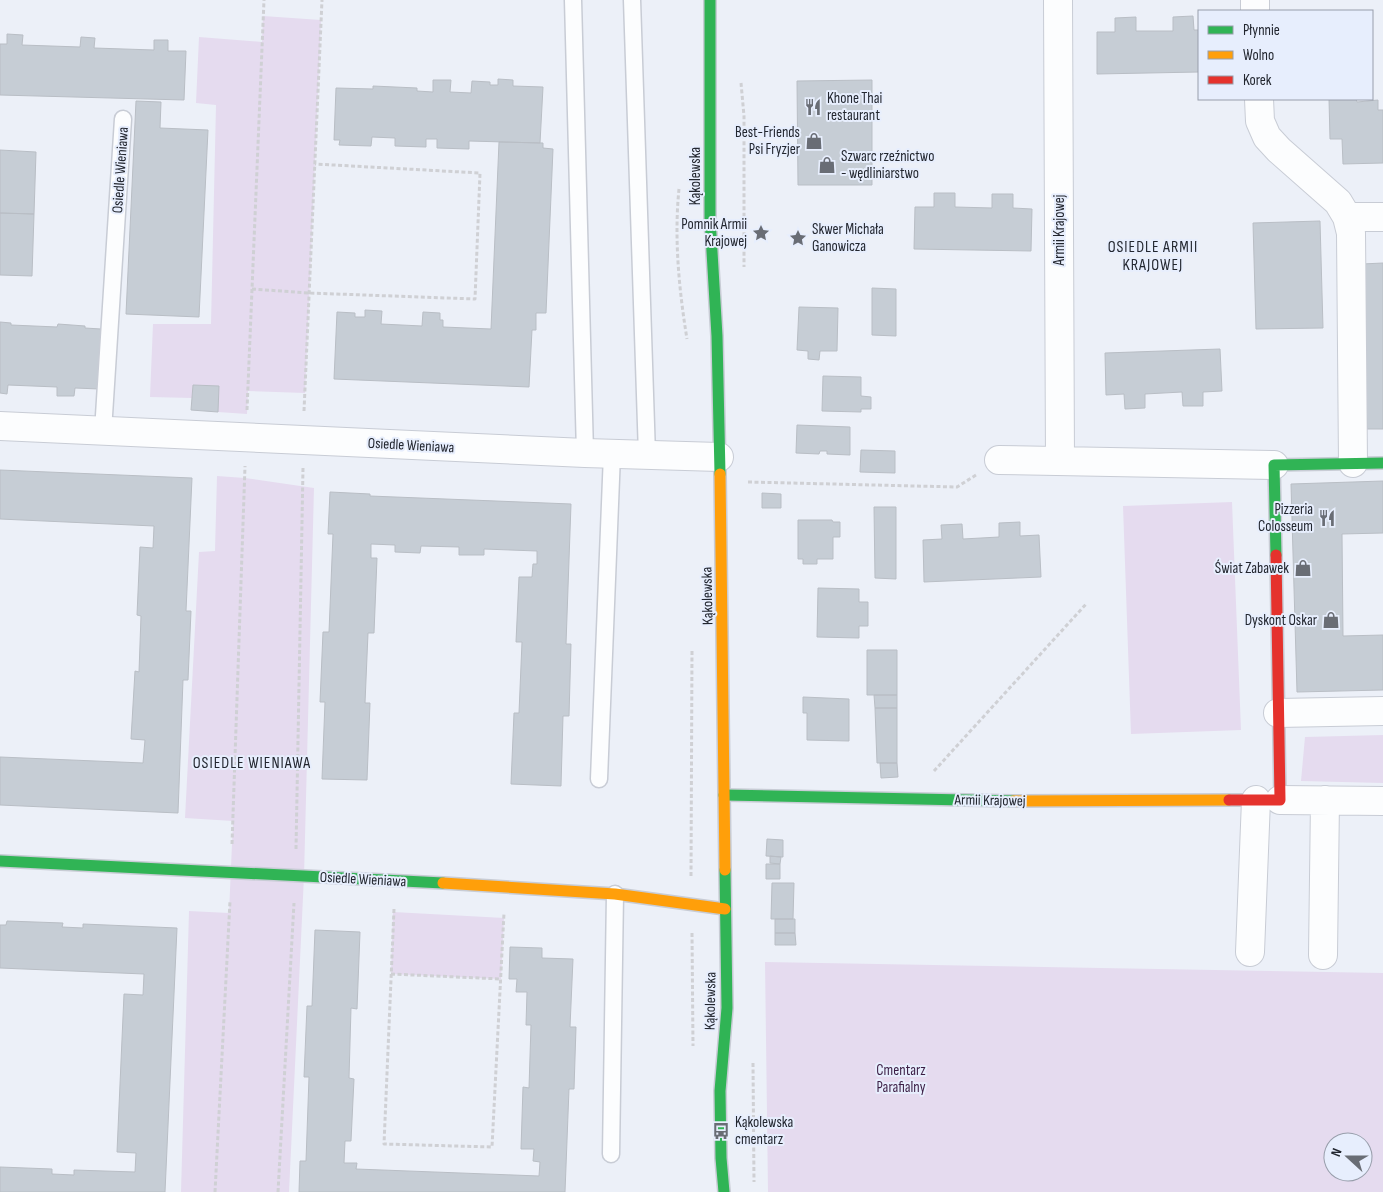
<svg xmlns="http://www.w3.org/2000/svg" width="1383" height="1192" viewBox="0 0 1383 1192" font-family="'Sofia Sans Condensed',sans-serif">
	<rect width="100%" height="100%" fill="#ecf0f8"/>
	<path fill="#e5dbef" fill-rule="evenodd" d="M263,16L321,20L305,393L248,391L247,414L218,412V386L193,385L192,398L150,397L153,324H211L216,105L196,103L199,37L262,42Z
		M217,476L245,478L314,488L304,876L289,1192H181L189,911L229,913L233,821L185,818L199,552L215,551Z
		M1232,502L1241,730L1131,734L1123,506Z
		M1383,735V783L1301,781L1305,737Z
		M393,912L504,918L501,979L391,974Z
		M765,962L1383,973V1192H768ZM1333,1142H1363V1172H1333Z"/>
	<path fill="#c6cdd5" stroke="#b9bec5" d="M1193,16L1194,30H1199V72L1097,74V32H1115V18L1136,17V31H1173V17Z
		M7,34L23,35L22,45L80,47L81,37L95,38L94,48L154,50V40H168V51H186L184,100L0,95V44H7Z
		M498,79L513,80V86L543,87L540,143L469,141V149L437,148V139H426V147L395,146V138L372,137L371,146L339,145L340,140H334L336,88L373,89V86L417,88V91L433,92V80H451L450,92L471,93L472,81L490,82V85H498Z
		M872,80V185H798L797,81Z
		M1329,99H1356L1357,102L1378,100V110H1383V163L1343,164L1342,139H1330Z
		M136,101L161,102L160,128L208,130L199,317L126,314Z
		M499,142L543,143V148L553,149L546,313H536V330H532L529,387L334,379L337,312L355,313V317H365V310L382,311L381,324L422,326L423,312L440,313V320H443V327L491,329Z
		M0,150L36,152L34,214L0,213Z
		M934,193H955V207L992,208V194H1013V208L1032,209L1031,251L914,249L915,207H934Z
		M0,213L34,214L32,276L0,275Z
		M1320,221L1323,328L1256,329L1253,223Z
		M1383,263V429H1367L1362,264Z
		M872,288L896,289V336L872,335Z
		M799,307L838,308L837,351H820L819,360L808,359V351L797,350Z
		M0,322L11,323V325L57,327L58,324L85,326V328L101,329L99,389L75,388L74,396H57V387L8,385L7,394L0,393Z
		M1220,349L1222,391L1203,392V406H1183L1182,392L1145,394V408L1125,409L1124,394L1106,395L1105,353Z
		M823,376L861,377V396L871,397V409H861V412L822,411Z
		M193,385L219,386L218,412L191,410Z
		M797,425L850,427V455L827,454V451H820L819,454L796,453Z
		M861,450L895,451V473L860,472Z
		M0,470L192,478L186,611H191L188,680H183L178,813L0,805V757L143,763L145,740L131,739L135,671L139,672L141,616L137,615L140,547L153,548L154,526L0,519Z
		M1383,481V533L1342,534L1343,636L1383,635V690L1297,692L1291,484Z
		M330,492L370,494V496L571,504L566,644H571L569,716H563L561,786L511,784L514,713H519L522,642H516L519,577H532L533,564H537V551L484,549V555H459V547L421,546L420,553L395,552V545L371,544V558H377L374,633H368L365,703H370L367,780L322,779L325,702H320L323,632H329L333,534H328Z
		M762,493L781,494V508H762Z
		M874,507H896V579L875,578Z
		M798,520H832L833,522H840V537H833V559H817V564H803V559H798Z
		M1020,522V536L1039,535L1041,577L924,582L923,540L942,539L941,525L962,524L963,539L999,537V523Z
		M818,588L859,589V602H868V626H859V638L817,637Z
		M867,650H897V695H867Z
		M874,695H897V708H875Z
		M803,697L849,699V741L807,740V713H803Z
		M875,708H897V763H877Z
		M880,763H897L898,777L881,778Z
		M767,839L783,840V857L766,856Z
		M770,856L781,857L780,864L770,863Z
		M766,864H780V879H766Z
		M772,883H794L793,919H771Z
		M775,919H795V933H775Z
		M7,921L63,923L62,927L83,928V924L177,928L165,1192H0V1167L52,1169V1174L74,1175V1170L135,1172L136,1153L117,1152L124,994L143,995L144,974L0,968V925H6Z
		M315,930L360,932L357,1009L351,1008L349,1078L354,1079L351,1141H345L344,1163H357L356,1169L539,1176L540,1162L533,1161L534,1149H521L523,1087L529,1088L531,1025H526L527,992H516L517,979H509L510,947L542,948V958L573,959L570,1027H576L574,1089H569L565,1192H299L300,1161H306L309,1077H304L307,1006H312Z
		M775,933H795L796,945H775Z"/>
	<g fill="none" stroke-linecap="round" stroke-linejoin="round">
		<g stroke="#c8ccd5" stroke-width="19">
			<path id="lane" d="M573,0L585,453
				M632,0L647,455
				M103,431L123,119
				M599,779L612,454
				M611,1154L615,894"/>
		</g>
		<g stroke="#c8ccd5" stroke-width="30">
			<path id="street" d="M1058,0L1060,461
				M1255,0V11
				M1259,99L1260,121L1267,137L1279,150L1338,202L1347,217L1351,233L1353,463
				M1347,217H1383
				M0,426L585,453L719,457
				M999,460L1274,465
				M1278,713L1383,711
				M1280,800L1383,801
				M1250,952L1256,800
				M1323,955L1325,800"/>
		</g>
		<g stroke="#c8ccd5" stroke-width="14">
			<path id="fast" d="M710,0V218L717,336L720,474
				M1276,555L1274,465L1383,463
				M724,795L1013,801
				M0,861L443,883
				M724,1192L721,1158L720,1091L727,1008L725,870"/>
		</g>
		<g stroke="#c8ccd5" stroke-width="14">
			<path id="slow" d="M720,474L725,870
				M1013,801L1229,800
				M443,883L615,894L725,909"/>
		</g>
		<g stroke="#c8ccd5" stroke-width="14">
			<path id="jam" d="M1229,800H1280L1276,555"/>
		</g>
		<path stroke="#cfd0d4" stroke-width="3" stroke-dasharray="4 2.5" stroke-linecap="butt" d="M741,83L744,116V267
			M679,189C674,238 679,290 687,339
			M252,289L309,293L475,299L480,173L315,164
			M247,410L264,0
			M304,411L322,0
			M748,482L957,487L976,475
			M934,771L1087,603
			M232,844L245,466
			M296,849L303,468
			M691,876L692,650
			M394,909L384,1144L492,1147L504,913
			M692,933L693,1046
			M391,974L501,979
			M753,1063L754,1182
			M215,1192L230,901
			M278,1192L294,903"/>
		<use href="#lane" stroke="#fcfdfe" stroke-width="16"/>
		<use href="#street" stroke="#fcfdfe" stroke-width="28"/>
		<use href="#fast" stroke="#30b455" stroke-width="11"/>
		<use href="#slow" stroke="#ff9f0a" stroke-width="11"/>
		<use href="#jam" stroke="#e5322d" stroke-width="11"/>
	</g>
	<defs>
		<g id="restaurant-bare" transform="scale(1.35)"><path d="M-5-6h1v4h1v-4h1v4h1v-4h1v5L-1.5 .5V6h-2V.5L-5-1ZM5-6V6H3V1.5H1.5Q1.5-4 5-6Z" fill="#696d75" stroke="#e7eefd" stroke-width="2.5" paint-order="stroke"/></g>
		<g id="shop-bare" transform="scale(1.35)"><path d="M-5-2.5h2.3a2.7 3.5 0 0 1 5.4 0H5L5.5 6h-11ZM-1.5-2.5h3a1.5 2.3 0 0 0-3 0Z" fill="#696d75" stroke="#e7eefd" stroke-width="2.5" paint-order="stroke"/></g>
		<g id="sight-bare" transform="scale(1.35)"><path d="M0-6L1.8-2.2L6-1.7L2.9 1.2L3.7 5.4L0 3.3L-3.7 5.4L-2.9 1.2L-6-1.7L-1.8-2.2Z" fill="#696d75" stroke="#e7eefd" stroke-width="2.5" paint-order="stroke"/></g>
		<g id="bus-bare" transform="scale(1.35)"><path d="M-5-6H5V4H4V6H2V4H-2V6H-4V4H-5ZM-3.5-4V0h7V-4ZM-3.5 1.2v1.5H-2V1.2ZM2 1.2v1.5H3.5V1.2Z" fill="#696d75" stroke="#e7eefd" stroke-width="2.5" paint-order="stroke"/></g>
	</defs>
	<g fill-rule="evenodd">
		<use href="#restaurant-bare" x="813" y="107"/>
		<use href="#shop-bare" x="814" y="141"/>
		<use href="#shop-bare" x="827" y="165"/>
		<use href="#sight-bare" x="761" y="233"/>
		<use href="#sight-bare" x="798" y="238"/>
		<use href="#restaurant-bare" x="1327" y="518"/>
		<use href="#shop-bare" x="1303" y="568"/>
		<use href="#shop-bare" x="1331" y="620"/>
		<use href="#bus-bare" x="721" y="1131"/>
	</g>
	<g text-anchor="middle" stroke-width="4" stroke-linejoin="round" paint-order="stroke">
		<g font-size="15" fill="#22262f" stroke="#e7eefd" text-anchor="end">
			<text x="827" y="103" text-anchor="start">Khone Thai<tspan x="827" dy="17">restaurant</tspan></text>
			<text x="800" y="137">Best-Friends<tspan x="800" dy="17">Psi Fryzjer</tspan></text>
			<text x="841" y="161" text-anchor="start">Szwarc rzeźnictwo<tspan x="841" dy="17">- wędliniarstwo</tspan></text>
			<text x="747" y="229">Pomnik Armii<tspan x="747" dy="17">Krajowej</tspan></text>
			<text x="812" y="234" text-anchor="start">Skwer Michała<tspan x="812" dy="17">Ganowicza</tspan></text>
			<text x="1313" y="514">Pizzeria<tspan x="1313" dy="17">Colosseum</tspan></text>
			<text x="1289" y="573">Świat Zabawek</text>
			<text x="1317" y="625">Dyskont Oskar</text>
			<text x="735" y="1127" text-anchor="start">Kąkolewska<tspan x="735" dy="17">cmentarz</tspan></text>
		</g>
		<g font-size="15" fill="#22262f" stroke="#e7eefd">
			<text transform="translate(120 170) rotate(-86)" y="5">Osiedle Wieniawa</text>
			<text transform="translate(695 176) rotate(-90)" y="5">Kąkolewska</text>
			<text transform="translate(1059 230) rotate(-90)" y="5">Armii Krajowej</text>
			<text transform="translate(411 445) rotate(3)" y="5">Osiedle Wieniawa</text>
			<text transform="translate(707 596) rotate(-91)" y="5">Kąkolewska</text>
			<text transform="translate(990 800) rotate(1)" y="5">Armii Krajowej</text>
			<text transform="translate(363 879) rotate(3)" y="5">Osiedle Wieniawa</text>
			<text transform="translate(710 1001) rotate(-89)" y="5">Kąkolewska</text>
		</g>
		<g font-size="15" fill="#3b1d44" stroke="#e7eefd">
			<text x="901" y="1075">Cmentarz<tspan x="901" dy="17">Parafialny</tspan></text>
		</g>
		<g font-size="16" letter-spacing="1" fill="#22262f" stroke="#e7eefd">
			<text x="1153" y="252">OSIEDLE ARMII<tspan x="1153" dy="18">KRAJOWEJ</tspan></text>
			<text x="252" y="768">OSIEDLE WIENIAWA</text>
		</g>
	</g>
	<rect x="1198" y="10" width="175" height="90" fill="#e7eefd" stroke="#989eab"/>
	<rect x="1208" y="26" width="25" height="8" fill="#30b455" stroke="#989eab"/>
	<text x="1243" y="35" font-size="15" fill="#22262f">Płynnie</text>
	<rect x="1208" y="51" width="25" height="8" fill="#ff9f0a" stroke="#989eab"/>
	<text x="1243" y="60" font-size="15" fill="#22262f">Wolno</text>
	<rect x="1208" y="76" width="25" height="8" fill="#e5322d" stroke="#989eab"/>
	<text x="1243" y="85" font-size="15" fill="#22262f">Korek</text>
	<g transform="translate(1348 1157) rotate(291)"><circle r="24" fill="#e7eefd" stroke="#989eab"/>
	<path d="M0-4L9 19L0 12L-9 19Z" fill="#696d75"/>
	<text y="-8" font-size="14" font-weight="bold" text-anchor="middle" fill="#22262f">N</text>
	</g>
</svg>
